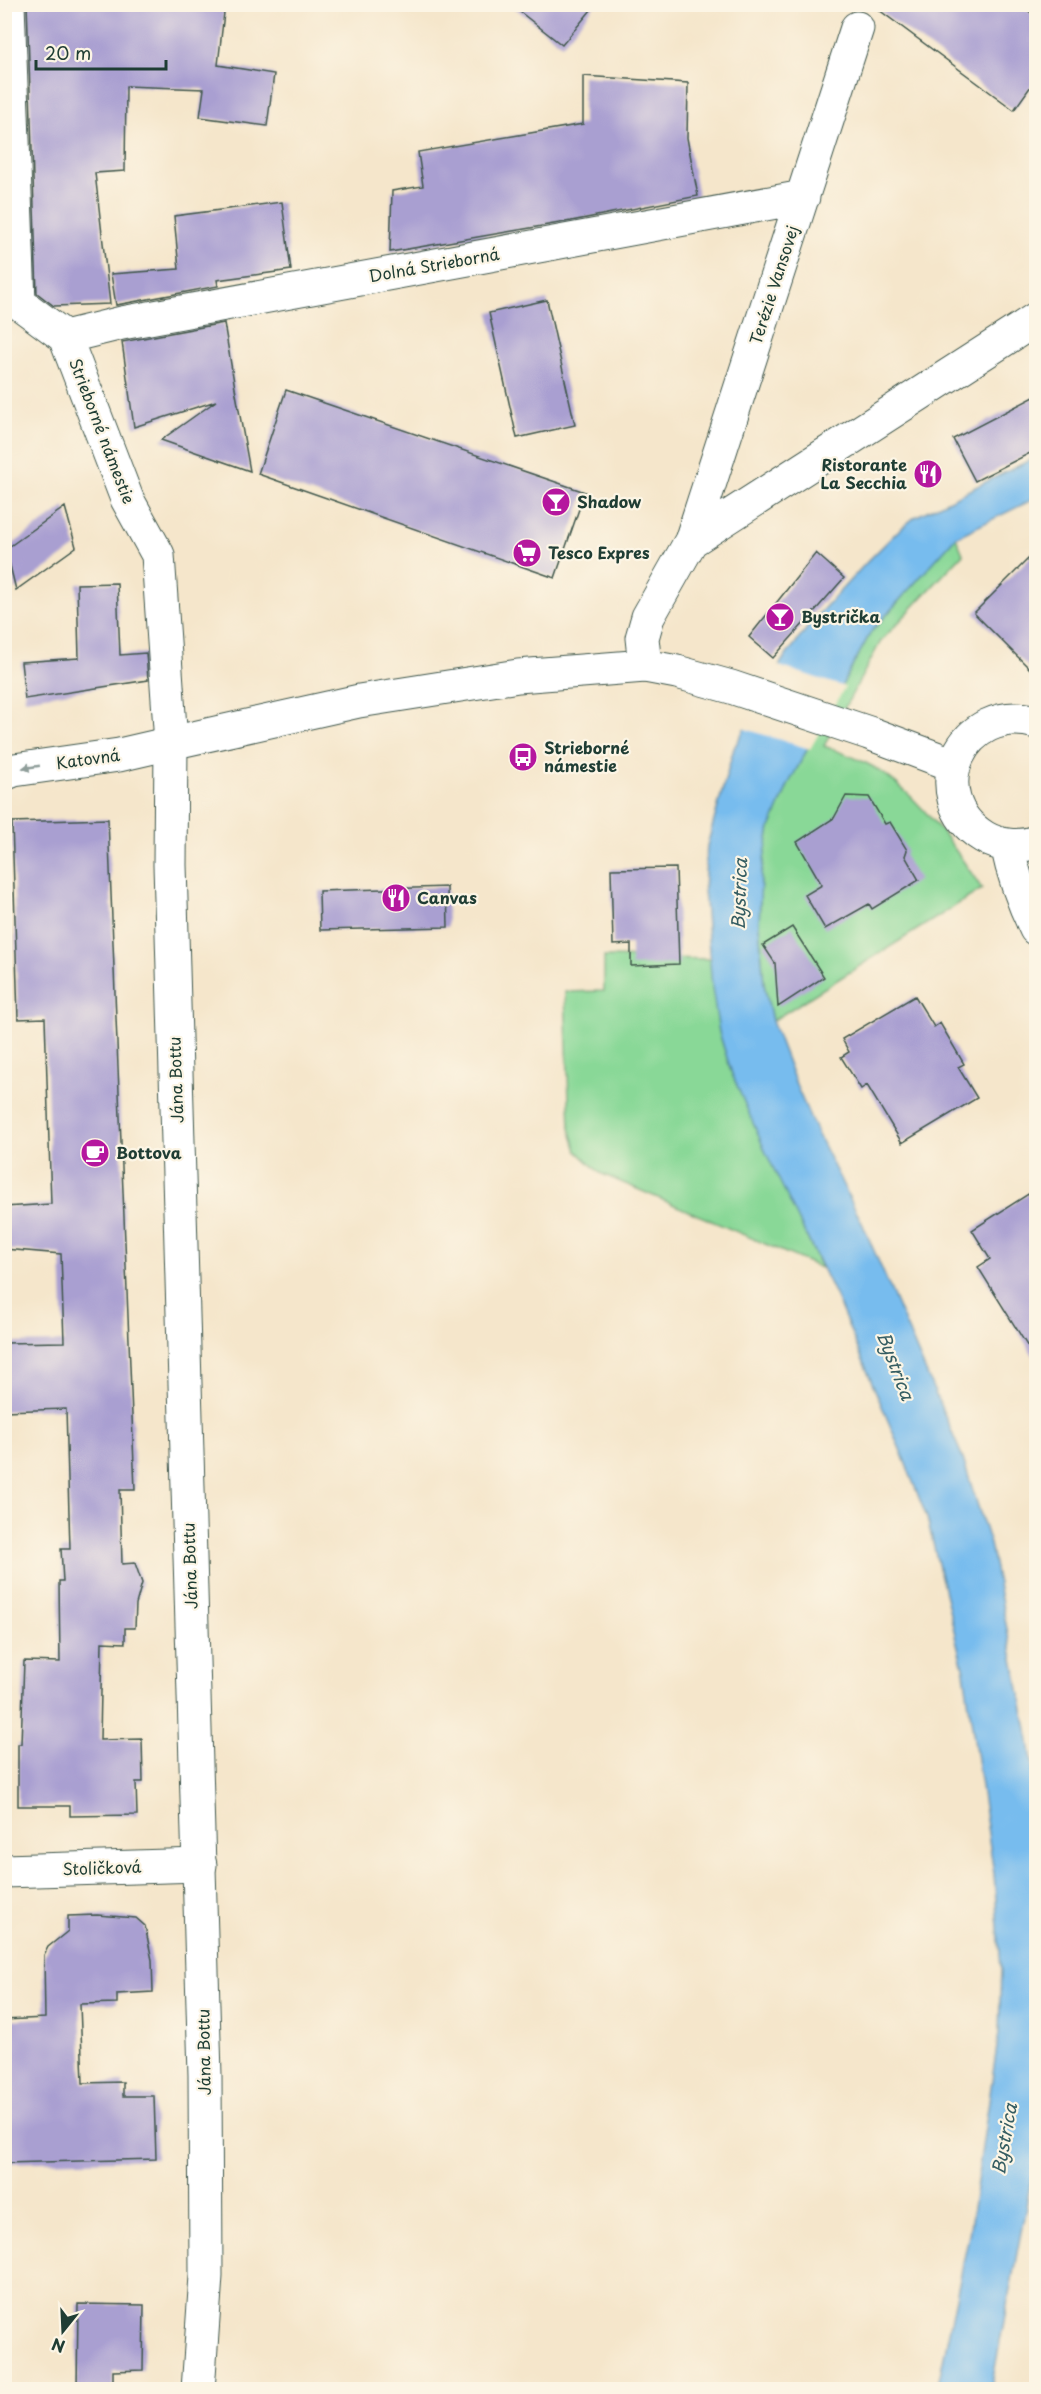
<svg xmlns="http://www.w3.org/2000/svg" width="1041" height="2394" viewBox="0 0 1041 2394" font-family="'Playpen Sans',sans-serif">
	<rect width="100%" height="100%" fill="#fcf5e5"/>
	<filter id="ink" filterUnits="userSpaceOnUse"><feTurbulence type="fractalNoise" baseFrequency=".0167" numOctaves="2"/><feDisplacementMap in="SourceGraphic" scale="12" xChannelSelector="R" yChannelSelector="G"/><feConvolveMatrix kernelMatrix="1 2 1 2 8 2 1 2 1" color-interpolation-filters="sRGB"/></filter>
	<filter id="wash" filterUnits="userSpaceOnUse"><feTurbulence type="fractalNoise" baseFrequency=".008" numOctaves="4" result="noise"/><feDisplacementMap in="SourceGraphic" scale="24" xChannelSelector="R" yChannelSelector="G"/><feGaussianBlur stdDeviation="1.35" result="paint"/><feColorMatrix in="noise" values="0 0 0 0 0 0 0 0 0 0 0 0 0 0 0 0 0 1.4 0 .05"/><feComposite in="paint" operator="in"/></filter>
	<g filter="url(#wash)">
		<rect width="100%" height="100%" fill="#f5e6cb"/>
		<path fill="#89d897" stroke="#548a66" stroke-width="1.5" d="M956,537L963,554L881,641L824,746C845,754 866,761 883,773C924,802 955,848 982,889L772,1021L764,984L759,925L761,874L770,828L789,783L871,632Z
			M604,957L710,959L719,1032L732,1074L821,1268L600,1173L577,1151L570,1128L565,992L604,991Z"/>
		<path fill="#77bcee" stroke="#4b7c91" stroke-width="1.5" d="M1036,457V498L956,537L871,632L789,783L770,828L761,874L759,925L764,984L772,1021L799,1092L817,1133L863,1225L962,1456L990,1544L1028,1734L1036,1789V2148L1035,2159L991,2389L937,2390L969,2235L999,2033L1001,1968L994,1874L964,1672L927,1518L902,1454L837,1299L766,1153L732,1074L719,1032L712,987L704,889L707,846L734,748L782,661L814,619L867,562L898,531L915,517Z"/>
		<path fill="#f5e6cb" d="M776,665L845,687L810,749L742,728Z"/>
		<g id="blocks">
			<path fill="#a99fd1" d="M27,4H225L218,65L274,74L267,126L200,117L204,89L126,86L125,171L95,173L110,304L54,306L37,293Z
				M510,4H596L562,45Z
				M871,4H1020L1036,17V79L1014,110Z
				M583,76L688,83L687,138L698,196L571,221L390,252L392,191L423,186L418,152L583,124Z
				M282,202L291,270L217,280L218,286L116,305L111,274L179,269L174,216Z
				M547,300L575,425L517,438L489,313Z
				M224,323L235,388L250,471L161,440L216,401L134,427L122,342Z
				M286,390L585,492L555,578L258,474Z
				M1036,396V450L975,481L953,439Z
				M65,507L76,547L16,590L6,549Z
				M1036,551V675L974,613Z
				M816,553L844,578L773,658L749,637Z
				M117,583L120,655L146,653L148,680L25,699L21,662L79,658L77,584Z
				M846,796L869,797L885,824L890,822L907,850L905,856L919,880L872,909L869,904L825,929L805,895L822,885L797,842L834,818Z
				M108,819L135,1490H120L122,1564L135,1563L142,1583L136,1604L135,1628H125V1643L102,1642L100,1740L142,1739L143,1782H136L137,1815L70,1816V1806H18V1744H21L24,1661L60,1662L59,1581H63L61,1549H70L66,1409L4,1411V1343L64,1342L61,1254L4,1249V1207L51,1204L45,1018L18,1019L12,822Z
				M676,868L679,964L631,966V944L613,945L611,869Z
				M447,887L448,927L320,930L319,891Z
				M792,927L824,977L778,1007L775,963L763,945Z
				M915,996L934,1027L940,1023L964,1064L958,1067L977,1098L902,1143L867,1085L861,1089L841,1057L849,1052L842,1039Z
				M1036,1189V1360L978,1267L990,1259L972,1230Z
				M97,1915L136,1918L145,1926L152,1960L153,1992L117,1994V2003L80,2004L83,2083L123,2082V2096H154L156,2159L4,2163V2020L45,2018L44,1955L48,1947L68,1931V1916Z
				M78,2304L144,2305L143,2370L113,2371V2390H77Z"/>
		</g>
	</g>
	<g filter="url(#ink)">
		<use href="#blocks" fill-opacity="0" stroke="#3f564b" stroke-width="1.5"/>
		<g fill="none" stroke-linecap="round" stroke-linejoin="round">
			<g stroke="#3f564b" stroke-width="35">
				<path id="street" d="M8,4L19,303
					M65,337L122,323L803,197
					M691,541L1036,319
					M645,666L642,638L648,617L691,541L857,28
					M4,774L14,770L119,755L171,743L158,555L127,499L65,337L19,303
					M4,1871L200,1865"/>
			</g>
			<g stroke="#3f564b" stroke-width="35">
				<path id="secondary" d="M1036,722C963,701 918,796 984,837C999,846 1019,848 1036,842
					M1007,845C1013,875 1023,902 1036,929
					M198,2390L206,2276L205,2075L170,865L171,743L359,701L518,676L645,666L677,672L731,687L869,733L954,765"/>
			</g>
			<use href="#street" stroke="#fff" stroke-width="33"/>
			<use href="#secondary" stroke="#fff" stroke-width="33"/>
		</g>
		<defs><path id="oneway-solid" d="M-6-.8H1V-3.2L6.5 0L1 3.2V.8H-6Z" transform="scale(1.5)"/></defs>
		<use fill="#8f9e9a" href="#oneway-solid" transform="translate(31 767) rotate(172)"/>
	</g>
	<defs>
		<g id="restaurant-disc" transform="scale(1.5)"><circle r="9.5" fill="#b5179e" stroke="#fcf5e5"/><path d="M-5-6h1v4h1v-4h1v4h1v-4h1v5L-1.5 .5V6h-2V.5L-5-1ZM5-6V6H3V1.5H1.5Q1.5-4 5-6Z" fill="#fff"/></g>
		<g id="bar-disc" transform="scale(1.5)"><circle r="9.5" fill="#b5179e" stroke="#fcf5e5"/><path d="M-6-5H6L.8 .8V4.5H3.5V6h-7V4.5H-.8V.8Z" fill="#fff"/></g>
		<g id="supermarket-disc" transform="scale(1.5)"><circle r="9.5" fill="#b5179e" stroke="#fcf5e5"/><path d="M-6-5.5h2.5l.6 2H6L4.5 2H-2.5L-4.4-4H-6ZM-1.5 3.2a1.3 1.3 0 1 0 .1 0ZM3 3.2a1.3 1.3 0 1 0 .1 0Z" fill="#fff"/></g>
		<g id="bus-disc" transform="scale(1.5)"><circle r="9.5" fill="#b5179e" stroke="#fcf5e5"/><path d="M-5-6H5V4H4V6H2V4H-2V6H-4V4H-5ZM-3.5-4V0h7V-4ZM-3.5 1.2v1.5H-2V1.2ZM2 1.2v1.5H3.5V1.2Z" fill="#fff"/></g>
		<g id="cafe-disc" transform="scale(1.5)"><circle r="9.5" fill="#b5179e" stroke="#fcf5e5"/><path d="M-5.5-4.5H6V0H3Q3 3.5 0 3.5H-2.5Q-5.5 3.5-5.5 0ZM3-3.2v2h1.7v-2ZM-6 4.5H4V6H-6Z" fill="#fff"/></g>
	</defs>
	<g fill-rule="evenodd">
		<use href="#restaurant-disc" x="928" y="474"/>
		<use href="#bar-disc" x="556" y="502"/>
		<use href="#supermarket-disc" x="527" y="553"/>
		<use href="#bar-disc" x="780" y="617"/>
		<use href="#bus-disc" x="523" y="757"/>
		<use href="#restaurant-disc" x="396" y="898"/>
		<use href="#cafe-disc" x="95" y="1153"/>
	</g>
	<g text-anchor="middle" stroke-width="4.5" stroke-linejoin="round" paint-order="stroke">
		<g font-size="16" fill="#1f3d34" stroke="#fcf5e5">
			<text transform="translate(434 265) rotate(-10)" y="6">Dolná Strieborná</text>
			<text transform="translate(774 285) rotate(-72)" y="6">Terézie Vansovej</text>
			<text transform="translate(102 431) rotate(69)" y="6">Strieborné námestie</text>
			<text transform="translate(88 759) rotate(-8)" y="6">Katovná</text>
			<text transform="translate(176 1080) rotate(-92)" y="6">Jána Bottu</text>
			<text transform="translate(190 1566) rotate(-92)" y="6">Jána Bottu</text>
			<text transform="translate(102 1868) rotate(-2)" y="6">Stoličková</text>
			<text transform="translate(204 2052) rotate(-91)" y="6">Jána Bottu</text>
		</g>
		<g font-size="16" font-weight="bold" fill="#1f3d34" stroke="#fcf5e5" text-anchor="start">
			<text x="907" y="471" text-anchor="end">Ristorante<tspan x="907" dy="18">La Secchia</tspan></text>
			<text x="577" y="508">Shadow</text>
			<text x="548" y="559">Tesco Expres</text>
			<text x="801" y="623">Bystrička</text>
			<text x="544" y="754">Strieborné<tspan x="544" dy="18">námestie</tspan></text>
			<text x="417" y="904">Canvas</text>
			<text x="116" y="1159">Bottova</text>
		</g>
		<g font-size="18" font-style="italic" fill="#355d62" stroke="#fcf5e5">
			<text transform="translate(740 894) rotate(-88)" y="6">Bystrica</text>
			<text transform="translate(895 1366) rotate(69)" y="6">Bystrica</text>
			<text transform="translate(1005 2139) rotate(-80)" y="6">Bystrica</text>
		</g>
	</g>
	<rect width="1041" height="2394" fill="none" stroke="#fcf5e5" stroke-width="24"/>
	<g transform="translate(63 2331) rotate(198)" stroke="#fcf5e5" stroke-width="4.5" paint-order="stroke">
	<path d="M0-4.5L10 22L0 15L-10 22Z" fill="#1f3d34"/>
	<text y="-9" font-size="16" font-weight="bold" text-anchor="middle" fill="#1f3d34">N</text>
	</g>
	<path d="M36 60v9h130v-9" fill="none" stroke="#1f3d34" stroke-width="3"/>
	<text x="45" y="60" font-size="18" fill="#1f3d34" stroke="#fcf5e5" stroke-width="4.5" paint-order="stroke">20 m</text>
</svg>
